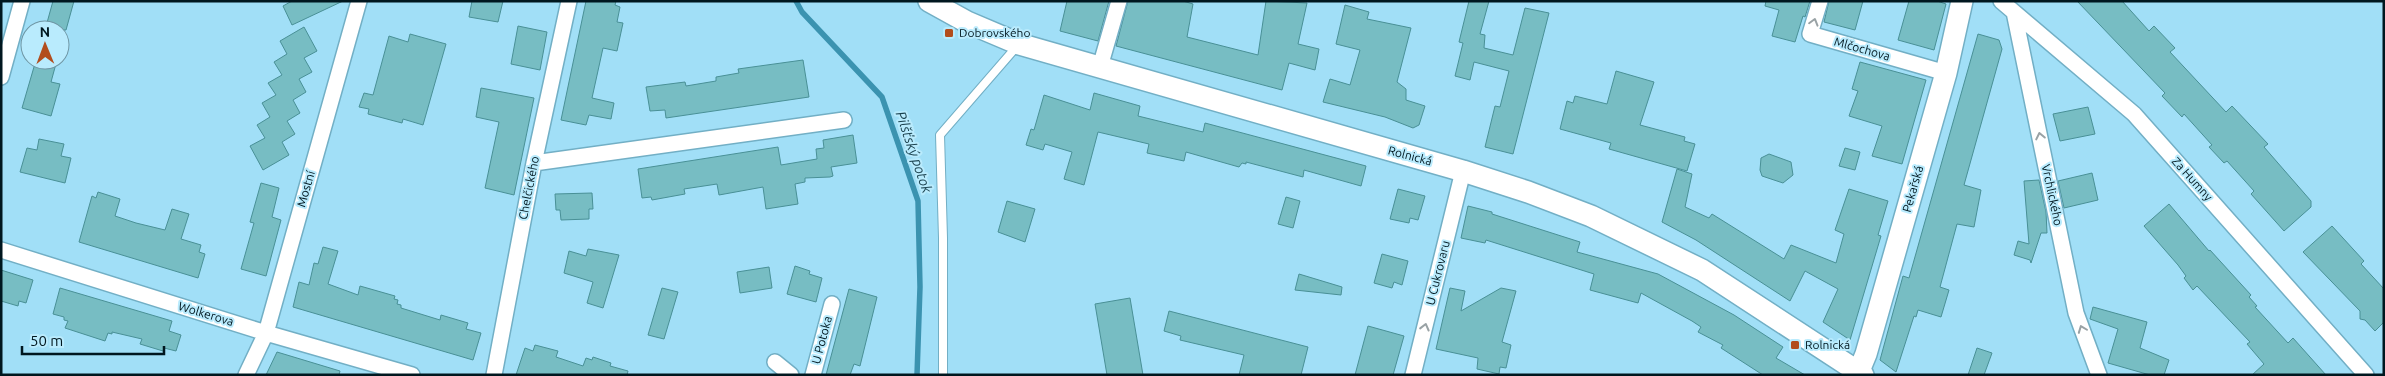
<svg xmlns="http://www.w3.org/2000/svg" width="2385" height="376" viewBox="0 0 2385 376" font-family="Ubuntu,sans-serif">
	<rect width="100%" height="100%" fill="#a1dff7"/>
	<g fill="none" stroke-linecap="round" stroke-linejoin="round">
		<path stroke="#3b93b0" stroke-width="5.5" d="M796,1L802,12L882,97L918,201L920,287L917,375"/>
	</g>
	<path fill="#77bdc3" stroke="#499096" d="M53,1H74L66,30H45Z
		M292,1H343L292,25L283,6Z
		M472,1H503L498,22L469,17Z
		M586,1H616L615,5L620,7L617,22L623,23L617,51L603,48L592,98L614,103L611,119L589,115L586,125L561,120Z
		M1067,1H1109L1098,41L1060,31Z
		M1128,1H1183L1193,4L1187,37L1258,55L1266,1L1307,3L1298,44L1319,49L1315,70L1289,63L1282,90L1116,46Z
		M1469,1H1489L1480,34L1485,35L1484,48L1513,55L1525,8L1549,13L1513,154L1485,147L1495,106L1500,107L1509,71L1474,62L1470,80L1455,76L1463,43L1459,42Z
		M1766,1H1810L1805,17L1803,16L1795,42L1772,36L1779,10L1765,6Z
		M1829,1H1863L1855,30L1824,22Z
		M1909,1H1937L1946,4L1934,50L1898,40Z
		M2077,1H2122L2149,31L2154,26L2175,48L2170,52L2226,112L2232,106L2268,144L2264,147L2311,201V207L2284,231L2251,194L2254,191L2227,161L2224,163L2209,147L2212,145L2184,114L2182,117L2162,96L2165,93Z
		M1345,5L1369,12L1367,19L1411,28L1397,82L1406,89V100L1425,106L1419,125L1413,128L1385,117L1323,102L1330,79L1350,85L1360,50L1336,44Z
		M518,26L547,32L540,70L511,64Z
		M304,27L317,51L304,58L312,72L299,79L306,92L293,100L300,113L287,121L295,134L282,142L289,155L263,170L250,146L265,138L257,125L270,117L262,103L276,95L268,83L282,75L274,62L287,54L280,41Z
		M410,34L446,44L423,125L403,119L402,123L368,114L369,109L359,107L364,93L373,95L389,36L408,42Z
		M1978,34L1999,40L2002,49L1964,185L1981,190L1974,227L1957,224L1940,287L1949,290L1941,317L1918,310L1916,317L1914,316L1896,372L1880,360L1903,276L1909,278Z
		M36,60H57L51,82L60,84L51,116L22,108Z
		M803,60L809,97L666,118L665,110L650,111L646,87L685,82L686,86L716,81V77L739,73L738,69Z
		M1860,62L1926,80L1902,164L1872,156L1882,126L1849,116L1858,91L1852,89Z
		M1616,71L1654,82L1640,125L1685,137L1684,141L1695,144L1687,171L1609,149L1611,143L1560,129L1567,101L1573,103L1575,96L1607,104Z
		M481,88L534,98L514,195L485,188L499,122L476,117Z
		M1094,93L1140,106L1138,116L1203,132L1205,123L1366,166L1361,186L1304,170L1303,177L1246,162V164L1242,163L1239,167L1186,152L1184,161L1147,153L1149,144L1098,132L1084,185L1064,179L1072,152L1045,144L1043,150L1026,145L1031,129L1034,130L1044,95L1090,110Z
		M2088,107L2095,134L2060,141L2053,114Z
		M853,135L857,163L831,167L833,176L830,177L805,178V182L795,184L798,204L766,209L763,187L719,195L717,184L684,189L685,194L652,200L651,197L642,198L638,169L778,147L781,165L817,159L816,149L824,148L823,140Z
		M39,139L64,144L61,156L71,158L65,183L20,172L27,148L37,150Z
		M1845,148L1860,152L1855,170L1839,166Z
		M1769,154L1791,162L1793,175L1783,183L1762,176L1760,170L1761,158Z
		M1677,169L1692,174L1685,207L1709,218L1712,214L1784,259L1791,245L1836,263L1844,234L1835,230L1849,189L1888,201L1878,235L1881,236L1850,340L1823,322L1838,289L1805,271L1790,301L1696,240L1662,222Z
		M2092,173L2098,200L2064,208L2058,181Z
		M2039,180L2046,212L2047,233H2041L2031,263L2030,260L2014,255L2018,241L2029,244L2024,181Z
		M261,183L279,188L272,217L281,220L266,276L241,269L254,223L250,222Z
		M1398,189L1425,196L1418,220L1410,218L1409,223L1390,219Z
		M98,192L120,199L115,216L136,223L165,230L172,209L189,214L181,239L201,245L199,252L205,254L198,278L79,242L92,196L96,198Z
		M592,193L593,209H589V219L561,220L560,210H556L555,194Z
		M1286,197L1300,201L1293,228L1278,224Z
		M1007,201L1035,209L1025,242L998,232Z
		M2169,204L2209,251L2210,250L2251,295L2249,297L2257,306L2255,307L2288,343L2293,338L2326,375H2252L2264,364L2247,344L2250,342L2197,286L2193,290L2184,278L2186,276L2178,265L2144,226Z
		M1468,206L1492,212V214L1580,242L1577,252L1658,274L1734,315L1783,347L1776,358L1805,375H1763L1721,348L1723,345L1698,332L1701,327L1692,321L1641,293L1638,303L1590,290L1594,274L1486,240L1485,243L1461,238Z
		M2332,226L2364,261L2361,264L2384,289V322L2375,331L2365,320L2360,319V311L2303,252Z
		M323,247L338,251L328,284L358,295L360,286L395,296L394,299L398,300L397,304L401,305V308L440,320L441,315L468,323L466,329L481,333L473,360L293,307L299,282L309,285L314,263L318,264Z
		M588,249L619,255L603,308L587,303L593,282L564,273L569,251L586,256Z
		M1382,254L1408,261L1402,285L1394,282L1392,288L1374,283Z
		M795,266L810,271L809,274L822,278L816,302L787,294Z
		M769,267L772,288L740,293L737,272Z
		M1,270L33,280L26,303L19,301L18,306L1,301Z
		M1299,274L1342,287L1341,295L1295,290Z
		M60,288L172,321L169,331L181,335L176,351L164,348L163,351L140,344L142,339L112,332V334L108,333L105,341L65,328L68,321L64,320V317L53,314Z
		M662,288L678,292L664,339L648,335Z
		M1450,288L1465,291L1461,311L1501,288L1516,291L1502,342L1511,345L1506,368L1500,367L1499,374L1477,369L1478,358L1436,349Z
		M849,289L877,297L860,366L854,364L850,375H826Z
		M1130,298L1143,375H1107L1095,304Z
		M2093,307L2147,322L2140,348L2169,360L2164,375H2150L2108,363L2118,329L2090,319Z
		M1169,311L1308,347L1301,375H1239L1244,355L1180,340L1181,336L1164,331Z
		M1368,326L1404,336L1393,375H1355Z
		M535,345L558,351L556,357L583,366L586,358L592,360L593,357L611,363L610,366L628,371L627,375H516L525,348L533,351Z
		M1977,348L1992,353L1984,375H1968Z
		M277,352L340,371L339,375H266Z"/>
	<g fill="none" stroke-linecap="round" stroke-linejoin="round">
		<g stroke="#72afc5" stroke-width="10">
			<path id="lane" d="M943,375V238L940,135L1018,45"/>
		</g>
		<g stroke="#72afc5" stroke-width="18">
			<path id="street" d="M1820,1L1810,34L1946,73
				M2001,1L2134,114L2366,375
				M2014,12L2076,313L2099,375
				M1100,67L1119,1
				M1,77L22,1
				M534,163L844,120
				M1,250L266,333L412,375
				M775,362L791,375
				M246,375L266,333L359,1
				M494,375L534,163L569,1
				M813,375L832,304
				M1413,375L1463,171"/>
		</g>
		<g stroke="#72afc5" stroke-width="24">
			<path id="secondary" d="M929,1L967,22L1019,44L1463,171L1528,192L1591,216L1702,270L1863,375
				M1859,371L1866,354L1946,73L1962,1"/>
		</g>
		<use href="#lane" stroke="#fff" stroke-width="8"/>
		<use href="#street" stroke="#fff" stroke-width="15"/>
		<use href="#secondary" stroke="#fff" stroke-width="21"/>
	</g>
	<defs><path id="oneway-chevron" d="M-2-3.5L2.5 0L-2 3.5" fill="none" stroke-width="1.6" stroke-linecap="round" stroke-linejoin="round" transform="scale(1.25)"/></defs>
	<g stroke="#99a2a5">
		<use href="#oneway-chevron" transform="translate(1814 22) rotate(-74)"/>
		<use href="#oneway-chevron" transform="translate(2040 136) rotate(-102)"/>
		<use href="#oneway-chevron" transform="translate(1425 327) rotate(-76)"/>
		<use href="#oneway-chevron" transform="translate(2082 329) rotate(-111)"/>
	</g>
	<g fill="#b24d1d" stroke="#b9ebfd" stroke-width="2">
		<rect x="944" y="28" width="10" height="10" rx="2.5"/>
		<rect x="1790" y="340" width="10" height="10" rx="2.5"/>
	</g>
	<g text-anchor="middle" stroke-width="4" stroke-linejoin="round" paint-order="stroke">
		<g font-size="12" fill="#00171f" stroke="#b9ebfd" text-anchor="start">
			<text x="959" y="37">Dobrovského</text>
			<text x="1805" y="349">Rolnická</text>
		</g>
		<g font-size="12" fill="#00171f" stroke="#b9ebfd">
			<text transform="translate(1862 49) rotate(16)" y="4">Mlčochova</text>
			<text transform="translate(1410 156) rotate(15)" y="4">Rolnická</text>
			<text transform="translate(2192 179) rotate(48)" y="4">Za Humny</text>
			<text transform="translate(529 188) rotate(-79)" y="4">Chelčického</text>
			<text transform="translate(306 189) rotate(-74)" y="4">Mostní</text>
			<text transform="translate(1913 189) rotate(-74)" y="4">Pekařská</text>
			<text transform="translate(2052 195) rotate(78)" y="4">Vrchlického</text>
			<text transform="translate(1438 273) rotate(-76)" y="4">U Cukrovaru</text>
			<text transform="translate(206 314) rotate(17)" y="4">Wolkerova</text>
			<text transform="translate(822 340) rotate(-75)" y="4">U Potoka</text>
		</g>
		<g font-size="14" font-style="italic" fill="#183f4c" stroke="#b9ebfd">
			<text transform="translate(914 152) rotate(71)" y="5">Pilšťský potok</text>
		</g>
	</g>
	<rect width="2385" height="376" fill="none" stroke="#00171f" stroke-width="5"/>
	<g transform="translate(45 45) rotate(359)"><circle r="24" fill="#b9ebfd" stroke="#6f96a4"/>
	<path d="M0-4L9 19L0 12L-9 19Z" fill="#b24d1d"/>
	<text y="-8" font-size="14" font-weight="bold" text-anchor="middle" fill="#00171f">N</text>
	</g>
	<path d="M22 346v8h142v-8" fill="none" stroke="#00171f" stroke-width="2.5"/>
	<text x="30" y="346" font-size="15" fill="#00171f" stroke="#b9ebfd" stroke-width="4" paint-order="stroke">50 m</text>
</svg>
